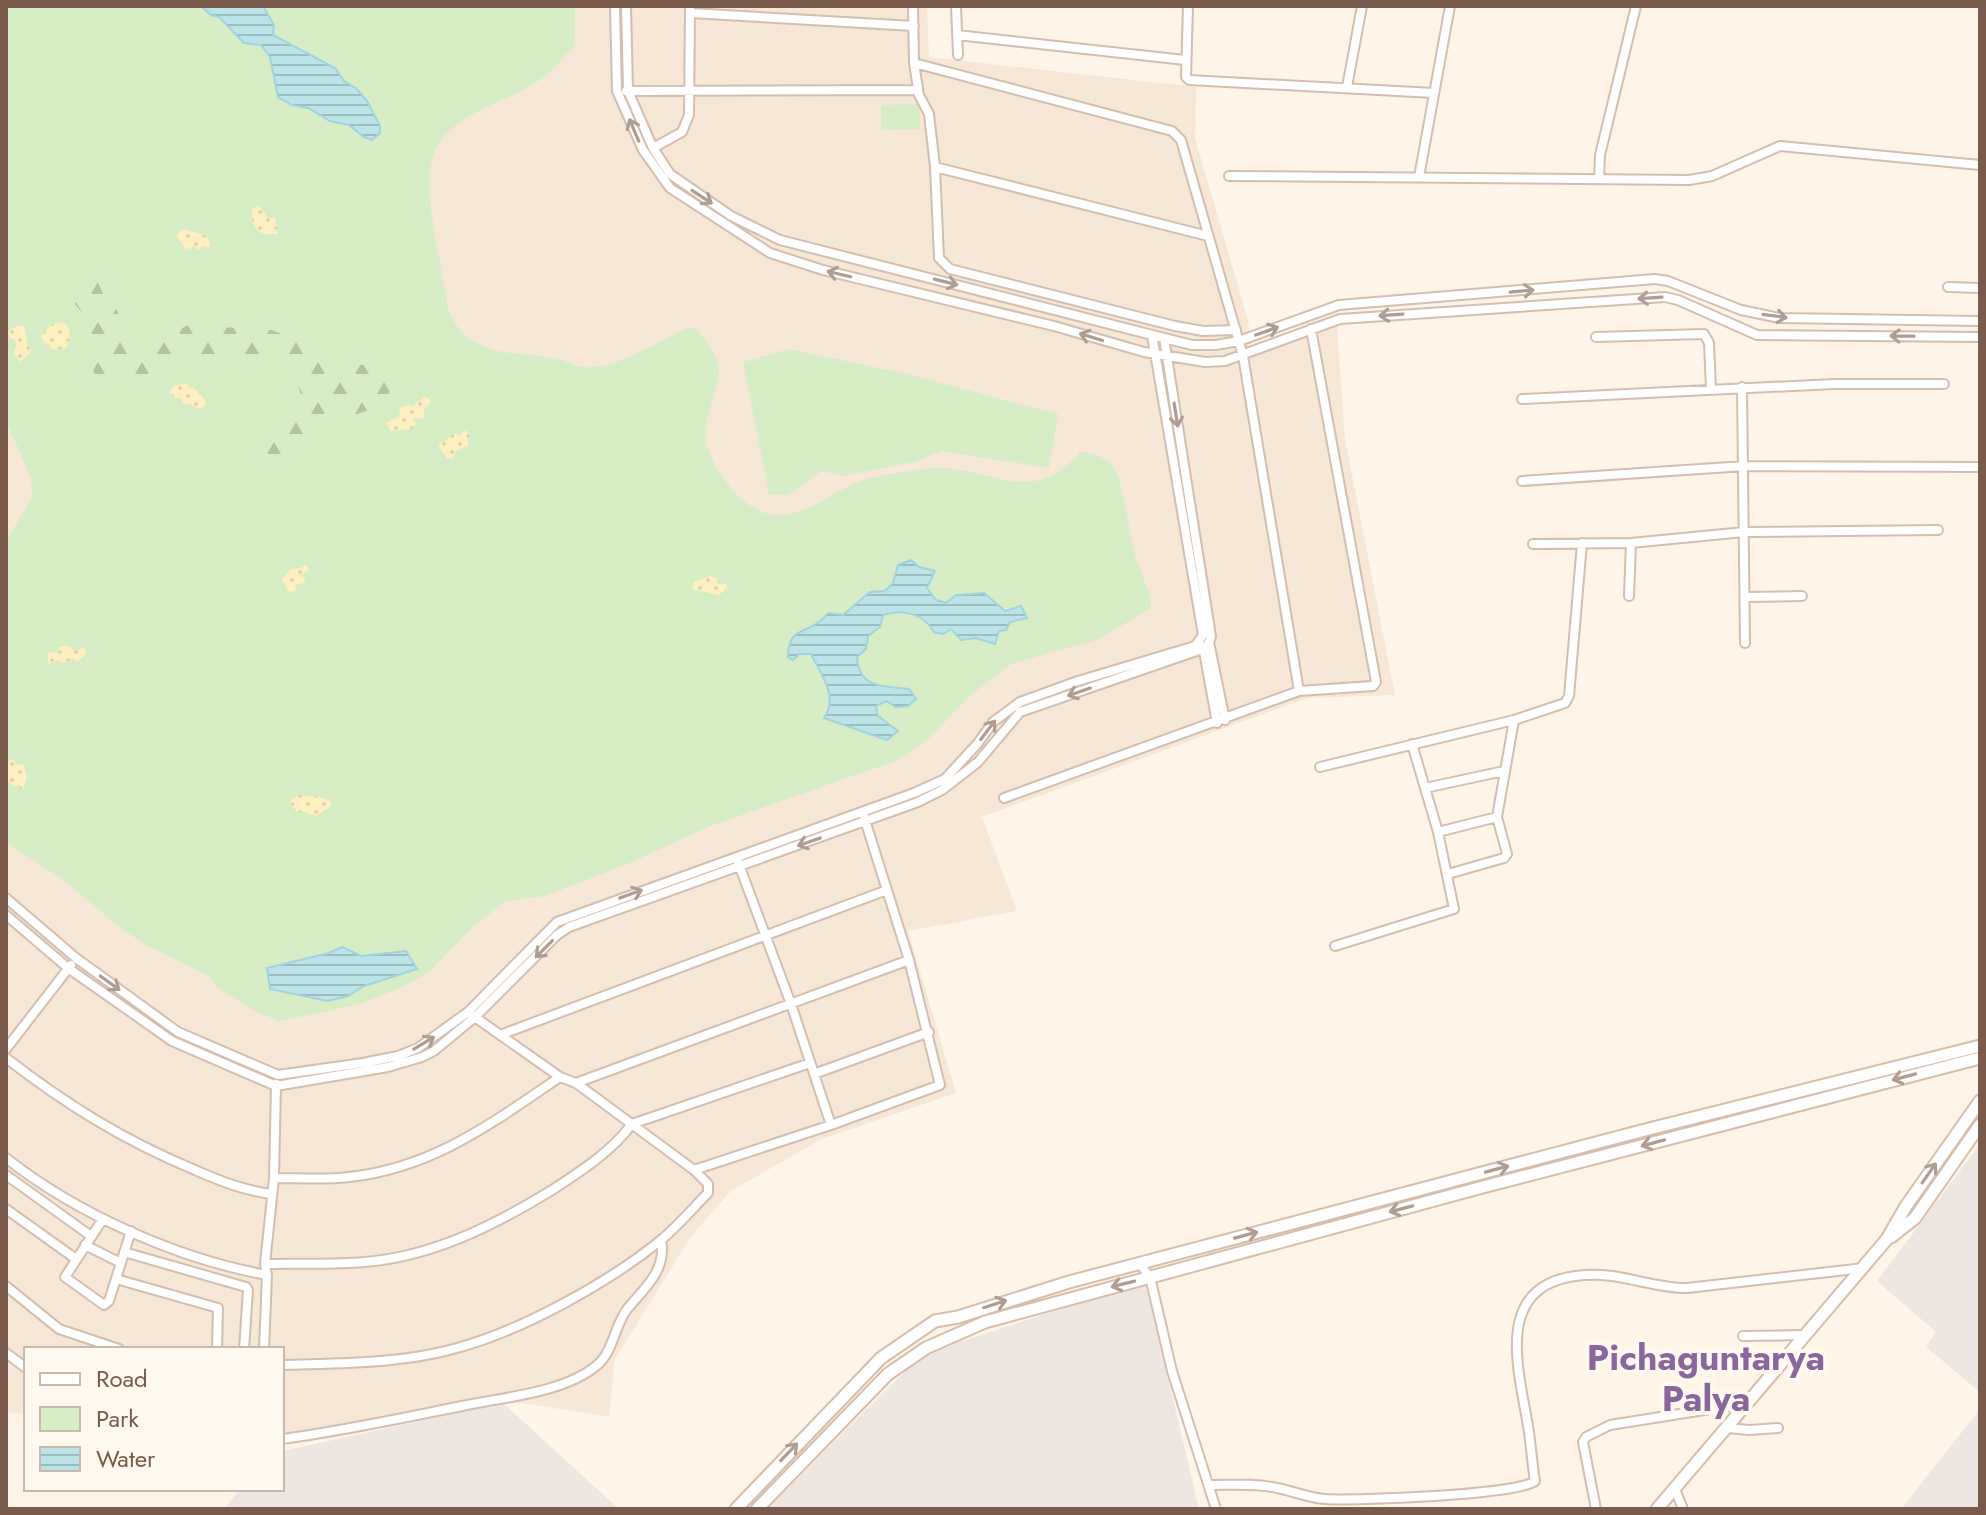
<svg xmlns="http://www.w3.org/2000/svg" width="1986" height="1515" viewBox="0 0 1986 1515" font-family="Jost,sans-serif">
	<defs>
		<pattern id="forest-firs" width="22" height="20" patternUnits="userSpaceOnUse" patternTransform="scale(2)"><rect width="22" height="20" fill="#d6edc5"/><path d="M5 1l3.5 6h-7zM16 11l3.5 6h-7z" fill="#b3c3a2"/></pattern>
		<pattern id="sand-dots" width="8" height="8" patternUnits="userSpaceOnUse" patternTransform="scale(2)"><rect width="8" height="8" fill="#ffefc1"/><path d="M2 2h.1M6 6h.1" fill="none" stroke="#decfa7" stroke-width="1.8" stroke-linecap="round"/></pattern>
		<pattern id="water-rules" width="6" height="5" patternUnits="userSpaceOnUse" patternTransform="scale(2)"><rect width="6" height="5" fill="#bbe4e9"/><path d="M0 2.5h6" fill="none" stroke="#9dbcbf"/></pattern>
	</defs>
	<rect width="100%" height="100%" fill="#fef5e8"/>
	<path fill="#f6e7d6" d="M6,6H927L929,57L1196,87L1195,138L1248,320L1252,357L1337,327L1345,439L1395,695L1307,698L982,817L1017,911L908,931L956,1093L822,1139L731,1191L692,1235L615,1359L609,1417L510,1401L282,1444V1349H26V1414L6,1413Z"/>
	<path fill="#eee7e1" d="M1980,1144V1392L1926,1347L1936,1332L1877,1281Z
		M1145,1282L1199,1509H768L831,1444L917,1360L959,1342Z
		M503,1403L619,1509H224L240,1489H282V1451Z
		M1980,1409V1509H1901Z"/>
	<path fill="#d6edc5" d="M6,6H575V45C564,56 554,70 541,79C509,102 465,108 440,142C418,172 437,244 443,278C446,290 446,303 450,314C453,321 461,333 468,338C494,356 524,353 555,358C565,360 574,366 583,367C608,371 646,349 668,338C674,335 682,328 690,328C696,328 701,333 704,338C737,376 703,400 706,440C707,454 719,472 727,483C738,498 757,514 776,515C807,516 826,496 853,484C870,476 904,472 923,469C984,460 1029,513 1080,452C1099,454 1112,459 1119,478L1136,559L1151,598V608L1099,639L1011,664L967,698L929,739L898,760L710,826L632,862L545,896L505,901L473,927L428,973L398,989L359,1004L281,1021L260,1014L219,989L207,975L146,945L119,927L65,881L6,842V541L32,498L31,477L6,421Z
		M919,104L920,129L881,130V105Z
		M789,349L907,374L1058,414L1049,468L942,451L914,462L843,476L822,471L788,495H769L743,362Z"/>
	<path fill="url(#forest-firs)" d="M93,272L106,300L117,310L126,339L140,348L199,320C220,332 243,325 267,329C291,334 306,352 328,361C344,368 367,364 384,364C397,381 392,389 382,406L328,423L280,461L256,460L245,440C277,437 283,426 302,402L296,373L286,360L195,357L149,377L118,382H97L92,366L96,347L84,315L66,293L79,288L82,281Z"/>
	<path fill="url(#sand-dots)" d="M259,206L268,218H275L278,234H263C254,228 251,220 252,209Z
		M183,229L206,236L211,244L208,248L202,246L198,250L194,246L186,250L176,235Z
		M62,322L68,326L70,337L67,348L52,350L49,344L44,343L41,336L51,325Z
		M18,325L24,326L28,347L32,351L20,362L14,354L17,341L10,338L8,332Z
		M187,383L189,387L198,390L197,394L203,396L206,403L202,408L198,409L191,404H184L181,398H175L170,393L173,386Z
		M427,395L431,402L424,410V419L412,418L416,424L412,429L390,431L386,422L399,417L400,408L408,405L413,406Z
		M465,430L469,435L468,445L456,451L452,459L447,458L438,445L456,433L460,435Z
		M306,564L309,570L300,576L304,577L305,583L295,585L296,591L288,592L282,579L291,569L301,568Z
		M710,576L717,578V584H727V588L719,595L693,589V582Z
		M69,645L73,651L84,648L86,652L83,658L77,661L73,658L63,663L57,660L48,665V652L57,653L60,647Z
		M10,760H14L16,765L23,764L27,776L24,788L21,790L19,785L14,786L6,779V765Z
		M299,795L319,797L331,801V806L316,816L305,812H298L292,806L291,800Z"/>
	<path fill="url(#water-rules)" stroke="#a0d4dc" stroke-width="2" d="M201,6H263L274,25L273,35L335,68L344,81L357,89L367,101L380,126V133L372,140L364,137L349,125L330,121L308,108L292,105L278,97L270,57L261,45L244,43L219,17L211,15Z
		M911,560L919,567L935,571L927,588L936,600L946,603L956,595L984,593L1005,611L1021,606L1027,618L1010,622L1006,630L999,631L995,644L976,638L961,640L951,629L943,634L934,632C924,613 902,609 883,615L880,627L868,636L866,649L857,657C859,689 883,686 909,689L916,699L908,706L896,707L886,701L876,706L878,716L898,731L887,740L824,718C839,696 821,675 811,654H799L793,660L788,657C788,623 810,637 828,613L843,615L870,592L885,591L893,583L898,565Z
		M342,947L361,956L406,951L417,969L364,986L348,996L327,1001L270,989L267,968L329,953Z"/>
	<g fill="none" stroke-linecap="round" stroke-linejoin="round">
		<g stroke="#d4beaf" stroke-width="12">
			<path id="street" d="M615,6L617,91L643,150L670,188L770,253L823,270L1054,326L1144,352L1205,362L1225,361L1340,319L1665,297L1678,300L1757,335L1980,337
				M626,6L628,91L653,148L670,174L731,216L780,240L1164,338L1192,345H1216L1239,341L1339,305L1655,279L1668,281L1741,310L1780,318L1980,321
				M913,6L914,63L1172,131L1181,140L1243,356L1299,691
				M956,6L958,55
				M1188,6L1186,77L1189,80L1434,93
				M691,13L914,26
				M957,35L1185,60
				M914,63L919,95L929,114L935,167L939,258L950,269L1175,326L1203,331L1236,330
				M1347,87L1362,6
				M626,91L917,90
				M653,148L682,132L689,115L690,6
				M935,167L1208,236
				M1229,176L1689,180L1712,176L1780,146L1980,165
				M1419,177L1450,6
				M1599,179L1600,155L1636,6
				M1948,287L1980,288
				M1596,337L1704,334L1709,343L1711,389
				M1742,387L1745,643
				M1522,399L1834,384H1944
				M1522,481L1745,466L1980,467
				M1533,544L1631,543L1744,532L1938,530
				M1629,596L1631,543
				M1747,597L1802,596
				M1209,642L1225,720
				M1203,646L1217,723
				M1320,767L1514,720L1565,703L1569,696L1582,543
				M1425,788L1504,771
				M1004,798L1299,691L1373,686L1376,682L1311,329
				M1438,832L1497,817
				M738,862L791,1004L831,1125
				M1448,874L1504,858L1507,854L1497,817L1514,720
				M6,898L76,958L178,1032L278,1075L363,1063L398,1056L418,1048L468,1012L557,922L914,793L945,779L978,743L993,722L1020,702L1078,681L1195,646L1203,635L1152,335
				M6,915L68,968L172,1041L276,1086L388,1067L422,1057L434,1051L475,1017L557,935L569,927L918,802L942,790L978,762L1020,712L1208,647L1211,636L1164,338
				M1335,946L1454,909L1438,832L1412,744
				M500,1035L887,890
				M6,1049L71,965
				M6,1058C67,1105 123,1140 195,1170C220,1181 243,1190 270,1194
				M814,1074L929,1032
				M576,1083L909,960
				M6,1158C77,1214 178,1259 267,1275
				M694,1170L831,1125L940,1085L909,960L864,817
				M6,1175L91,1236
				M274,1178C298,1178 324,1180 349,1177C433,1168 492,1123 560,1077
				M6,1209L76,1259
				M103,1219L65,1277L104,1305L109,1301L131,1231
				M85,1245L121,1263
				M124,1252L246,1287L248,1290L244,1349
				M1139,1263L1150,1277L1172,1371L1216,1509
				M265,1264C298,1263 331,1265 364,1262C432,1257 495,1225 552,1190C581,1171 611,1152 632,1124L810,1063
				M116,1279L218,1308L217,1349
				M6,1286L59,1329L119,1349
				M1743,1336L1805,1335
				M264,1349L267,1275L265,1264L274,1178L276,1084
				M6,1353L26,1368
				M282,1365C340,1363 401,1364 457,1348C523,1330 608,1283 661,1240C678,1226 693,1208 708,1193V1184L694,1170L576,1083L560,1077L472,1015
				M1728,1428L1749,1430L1778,1428
				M282,1439C343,1431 402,1418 462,1406C504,1397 563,1393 596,1366C614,1352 614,1325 628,1308C646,1287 667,1269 661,1240
				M1209,1485C1231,1485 1255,1483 1277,1488C1293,1491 1309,1498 1325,1499C1354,1501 1518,1495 1535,1481C1532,1463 1531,1444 1528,1426C1518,1366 1492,1282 1584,1275C1619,1272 1652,1288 1687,1288L1864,1268
				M1675,1489L1683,1509
				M1596,1509L1583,1442L1586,1437L1610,1425L1748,1403"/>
		</g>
		<g stroke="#d7beac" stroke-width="15">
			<path id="secondary" d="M1891,1237L1915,1218L1980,1125
				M736,1509L881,1358L935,1321L958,1317L1069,1282L1641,1131L1980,1046
				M757,1509L888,1374L926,1348L985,1322L1479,1188L1980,1058
				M1657,1509L1887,1239L1906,1206L1980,1101"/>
		</g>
		<use href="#street" stroke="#fff" stroke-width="8"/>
		<use href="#secondary" stroke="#fff" stroke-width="11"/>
	</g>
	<defs><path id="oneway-shaft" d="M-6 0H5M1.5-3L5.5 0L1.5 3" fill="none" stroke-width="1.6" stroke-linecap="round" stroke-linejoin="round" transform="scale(2)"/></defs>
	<g stroke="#af9c92">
		<use href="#oneway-shaft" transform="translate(634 130) rotate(-113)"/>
		<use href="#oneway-shaft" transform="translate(702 197) rotate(33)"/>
		<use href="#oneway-shaft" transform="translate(839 274) rotate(-167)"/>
		<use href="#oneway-shaft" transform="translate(946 282) rotate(14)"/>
		<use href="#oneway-shaft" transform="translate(1522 291) rotate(-5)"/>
		<use href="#oneway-shaft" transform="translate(1650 298) rotate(176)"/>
		<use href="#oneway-shaft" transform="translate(1391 315) rotate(176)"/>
		<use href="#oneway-shaft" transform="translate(1775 316) rotate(8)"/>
		<use href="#oneway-shaft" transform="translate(1267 331) rotate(-20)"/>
		<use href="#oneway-shaft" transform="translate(1902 336) rotate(-179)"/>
		<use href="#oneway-shaft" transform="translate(1091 337) rotate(-163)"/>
		<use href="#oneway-shaft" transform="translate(1176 415) rotate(81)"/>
		<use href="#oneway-shaft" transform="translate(1079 692) rotate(161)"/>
		<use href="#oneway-shaft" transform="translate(988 730) rotate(-53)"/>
		<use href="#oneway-shaft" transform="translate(809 842) rotate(161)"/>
		<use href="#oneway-shaft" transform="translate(631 894) rotate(-20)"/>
		<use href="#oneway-shaft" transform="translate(544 949) rotate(135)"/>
		<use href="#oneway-shaft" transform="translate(110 983) rotate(36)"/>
		<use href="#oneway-shaft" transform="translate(424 1043) rotate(-31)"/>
		<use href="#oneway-shaft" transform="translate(1904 1077) rotate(165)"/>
		<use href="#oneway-shaft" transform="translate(1653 1143) rotate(165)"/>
		<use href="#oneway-shaft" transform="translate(1497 1169) rotate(-15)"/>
		<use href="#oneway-shaft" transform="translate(1929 1173) rotate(-55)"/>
		<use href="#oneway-shaft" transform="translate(1401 1209) rotate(165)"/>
		<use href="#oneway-shaft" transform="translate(1246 1235) rotate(-15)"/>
		<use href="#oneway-shaft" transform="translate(1123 1284) rotate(166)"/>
		<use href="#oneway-shaft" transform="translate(995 1304) rotate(-18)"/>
		<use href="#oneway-shaft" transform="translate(789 1452) rotate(-46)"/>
	</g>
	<g text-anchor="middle" stroke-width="8" stroke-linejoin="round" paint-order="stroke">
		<g font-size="36" font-weight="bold" fill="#89669d" stroke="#fff9f0">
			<text x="1706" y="1370">Pichaguntarya<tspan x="1706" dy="41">Palya</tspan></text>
		</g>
	</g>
	<rect width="1986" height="1515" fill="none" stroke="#7a5a4a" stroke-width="16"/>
	<rect x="24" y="1347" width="260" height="144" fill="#fff9f0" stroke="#cab9ae" stroke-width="2"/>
	<rect x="40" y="1373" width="40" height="12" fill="#ffffff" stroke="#cab9ae" stroke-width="2"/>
	<text x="96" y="1387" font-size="24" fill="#7a5a4a">Road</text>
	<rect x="40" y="1407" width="40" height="24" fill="#d6edc5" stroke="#cab9ae" stroke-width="2"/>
	<text x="96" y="1427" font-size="24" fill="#7a5a4a">Park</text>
	<rect x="40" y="1447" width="40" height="24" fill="url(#water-rules)" stroke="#cab9ae" stroke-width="2"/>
	<text x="96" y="1467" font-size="24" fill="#7a5a4a">Water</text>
</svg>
